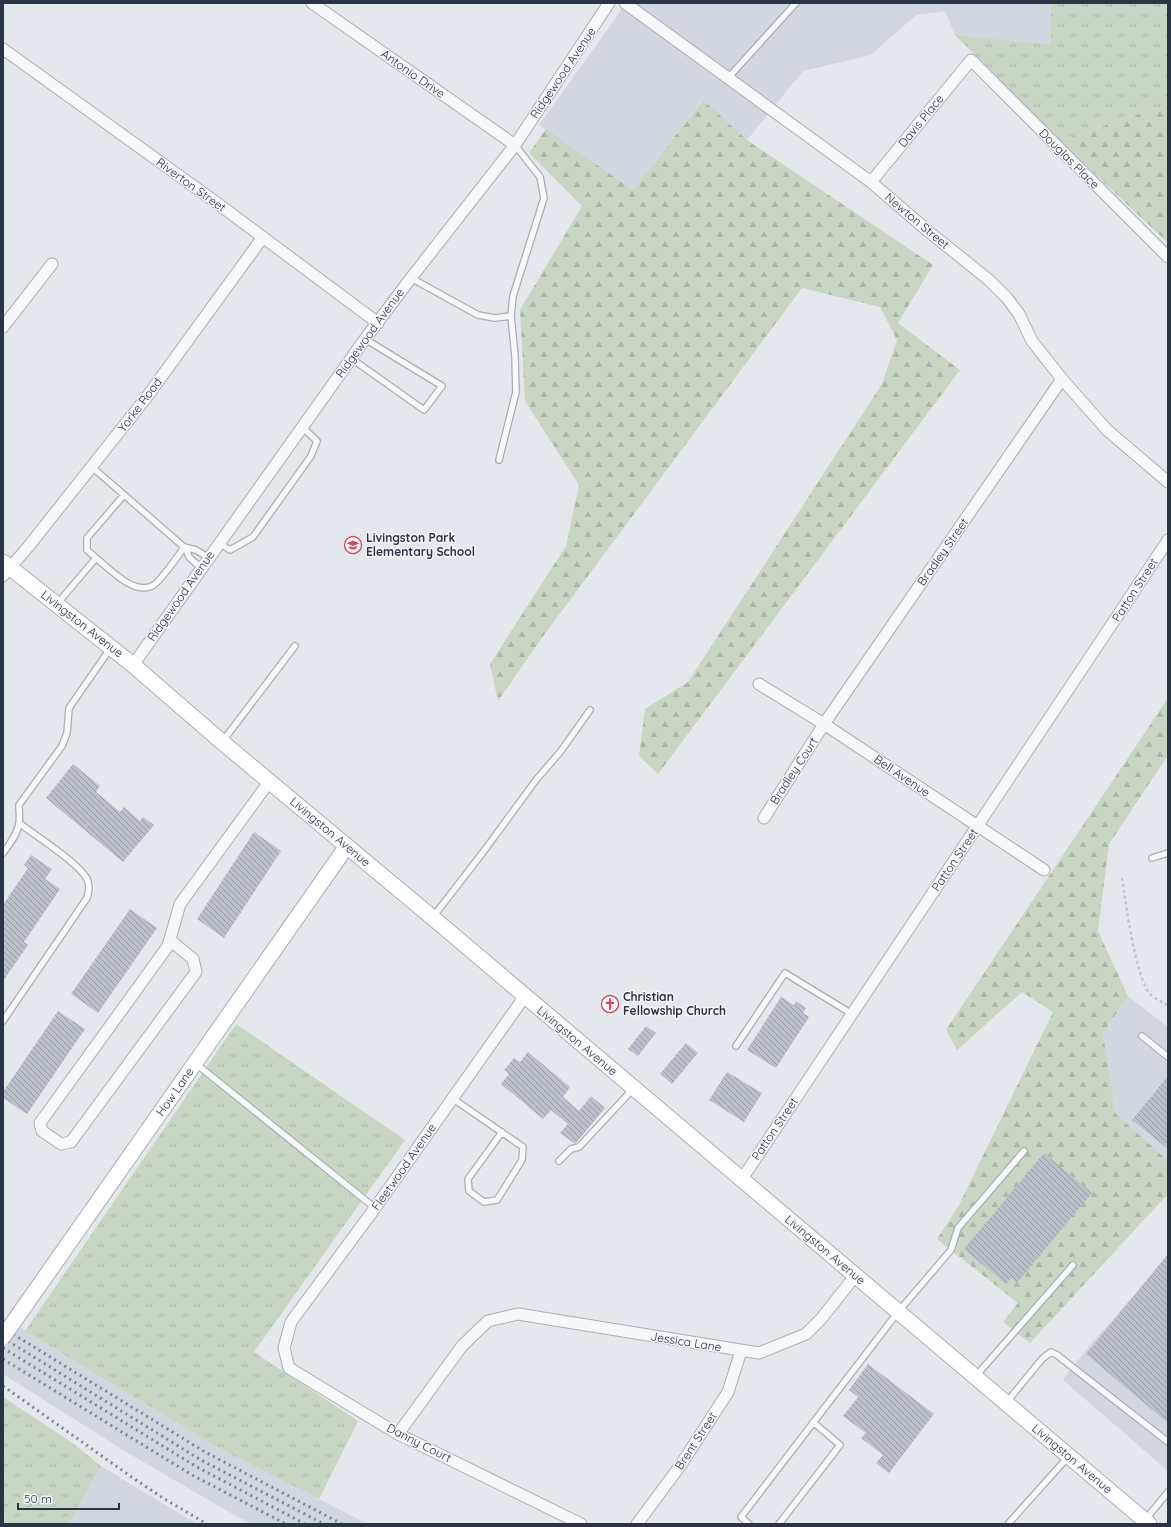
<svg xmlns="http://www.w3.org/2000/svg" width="1171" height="1527" viewBox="0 0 1171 1527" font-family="Quicksand,sans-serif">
	<defs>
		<pattern id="grass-tufts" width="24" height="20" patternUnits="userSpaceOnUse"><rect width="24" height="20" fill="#c9d6c5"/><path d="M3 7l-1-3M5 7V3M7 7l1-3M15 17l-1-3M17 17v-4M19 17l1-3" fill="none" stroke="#adb8ab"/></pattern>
		<pattern id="forest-firs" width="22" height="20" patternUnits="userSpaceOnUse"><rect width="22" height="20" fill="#c9d6c5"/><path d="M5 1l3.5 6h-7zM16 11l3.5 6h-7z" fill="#adb8ab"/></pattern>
		<pattern id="building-back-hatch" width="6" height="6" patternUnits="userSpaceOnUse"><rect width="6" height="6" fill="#bbc0ca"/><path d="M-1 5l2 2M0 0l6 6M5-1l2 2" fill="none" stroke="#989da6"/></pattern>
	</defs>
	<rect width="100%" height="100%" fill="#e4e7ec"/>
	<path fill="#d2d6de" d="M625,3H1051L1050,44L955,35L945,11L916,15L871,55L803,71L747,140L702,100L633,190L539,125L618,15Z
		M1128,996L1168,1027V1161L1115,1113L1103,1033Z
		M1168,1257V1471L1063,1380L1089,1346Z
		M3,1317L222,1450L368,1524H252L229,1512L123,1450L3,1374Z
		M101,1466L197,1524H69Z"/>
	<path fill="url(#grass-tufts)" d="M1051,3H1168V104L1060,141L955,35L1050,44Z
		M236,1024L405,1140L254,1352L358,1421L319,1499L222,1450L25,1331Z
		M3,1397L71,1442L101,1466L69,1524H3Z"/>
	<path fill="url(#forest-firs)" d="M703,100L747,140L933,265L898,323L960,370L658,774L639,756L645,709L688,682L882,384L897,340L880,307L802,288L541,639L498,701L490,664L566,546L579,485L525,401L520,310L582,206L529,153L546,129L633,190Z
		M1168,104V243L1060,141Z
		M1168,698V755L1109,844L1098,931L1128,996L1103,1033L1115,1113L1168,1161V1194L1030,1343L1003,1322L1018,1303L937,1239L959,1205L1053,1012L1022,992L957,1050L946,1030Z"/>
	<path fill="url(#building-back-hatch)" d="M73,764L100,786L96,792L120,812L124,807L140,821L143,817L154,825L123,862L46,798Z
		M254,832L281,851L224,938L197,919Z
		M31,855L52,869L45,879L60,889L24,942L28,945L3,981V905L28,868L24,865Z
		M130,909L157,928L98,1013L71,994Z
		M781,997L794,1005L796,1001L806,1008L803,1013L809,1017L776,1068L747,1050Z
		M58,1011L85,1029L27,1114L3,1098V1092Z
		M646,1026L656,1033L638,1056L628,1049Z
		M686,1043L698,1053L672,1084L660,1074Z
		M528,1052L570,1087L563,1097L579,1111L591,1096L605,1108L575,1144L560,1133L568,1124L551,1110L543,1119L501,1084L509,1074L504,1070L514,1058L520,1062Z
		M727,1072L762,1093L744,1122L709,1100Z
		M1168,1076V1149L1132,1120Z
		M1044,1153L1092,1193L1017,1283L1011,1278L1006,1284L964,1249Z
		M1168,1254V1423L1086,1354Z
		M868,1364L934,1414L889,1473L876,1463L883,1455L861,1438L866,1433L843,1416L858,1397L849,1390Z"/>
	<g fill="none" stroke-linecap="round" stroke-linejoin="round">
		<g stroke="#a9aeb7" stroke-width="8">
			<path id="lane" d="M728,78L796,3
				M411,278L478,315L495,318L511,316
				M352,359L424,410L442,386L365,339
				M499,460L516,392L515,356L511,316L513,296L544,198L540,177L515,145
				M92,467L184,547L196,550L209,558
				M219,543L230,550L253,537L311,456L317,441L302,427
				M186,549L189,557L202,569
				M96,558L87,550V538L124,495
				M57,604L96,558C110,569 133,595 152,586C159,583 179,555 184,547
				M222,742L295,646
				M3,853C9,845 17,835 19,824C20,818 19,811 19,805L62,746L67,733L69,708L110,649
				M1152,858L1168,853
				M433,917L484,851L536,780L561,751L590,710
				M3,1021L87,898C89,892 90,885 87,879C79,863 36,836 19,823
				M1142,1036L1168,1057
				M736,1046L785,973L852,1014
				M195,1063L375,1208
				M452,1098L523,1147L522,1160L497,1200L484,1202L469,1191L468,1179L502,1132
				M559,1161L571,1149L579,1147L634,1088
				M975,1377L1073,1265
				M1006,1403L1042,1359L1051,1352L1057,1355L1168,1442
				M1145,1520L1168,1492
				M749,1524L741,1517L898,1312L951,1250L958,1228L1024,1151
				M779,1524L840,1445L813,1422
				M1008,1524L1068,1457"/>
		</g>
		<g stroke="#a9aeb7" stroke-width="13">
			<path id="street" d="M312,3L515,145
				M625,3L871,182L928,231L989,280L1007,298L1019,314L1032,341L1062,379L1107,430L1168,482
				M3,49L217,203L378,323
				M871,182L971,60L1168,257
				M3,327L52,264
				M3,576L28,547L146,398L263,237
				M133,665L365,339L411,278L515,145L609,3
				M759,684L824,724L1044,870
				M764,818L824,724L1062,379
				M170,940L193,959L196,972L71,1142L61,1144L42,1131L40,1123L168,946L180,904L269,782
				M525,996L375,1208L291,1322L284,1348L289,1368L398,1434L581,1524
				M742,1179L1168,540
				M398,1434L462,1346L488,1321L518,1314L759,1353L806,1334L821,1319L855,1276
				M637,1524L680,1466L728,1392L741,1351"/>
		</g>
		<g stroke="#a9aeb7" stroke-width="17">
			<path id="secondary" d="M3,562L133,665L222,742L433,918L1149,1524
				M22,1310L347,846"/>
		</g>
		<path stroke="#c2c5cb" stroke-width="2.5" stroke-dasharray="3 3" stroke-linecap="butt" d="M1122,878C1126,903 1135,976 1150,994C1155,999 1162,1002 1168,1005"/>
		<use href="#lane" stroke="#f7f8fa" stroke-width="5.5"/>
		<use href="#street" stroke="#f7f8fa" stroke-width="11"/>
		<use href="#secondary" stroke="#fff" stroke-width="15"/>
		<path stroke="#7d8696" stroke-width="3" stroke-dasharray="2 4" stroke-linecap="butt" d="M3,1328L205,1452L342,1524
			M3,1338L201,1460L324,1524
			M3,1348L197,1467L305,1524
			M3,1359L192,1475L286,1524
			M3,1386L133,1478L163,1498L207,1524"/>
		<g stroke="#a9aeb7" stroke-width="17" stroke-linecap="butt">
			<path id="secondary-bridge" d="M3,1337L22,1310"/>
		</g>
		<use href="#secondary-bridge" stroke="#fff" stroke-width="15"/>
	</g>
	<defs>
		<g id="school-ring" transform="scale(0.9)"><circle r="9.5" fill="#f4f6f9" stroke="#d1495b" stroke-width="1.5"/><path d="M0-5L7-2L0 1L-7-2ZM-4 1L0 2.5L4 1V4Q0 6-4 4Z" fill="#d1495b"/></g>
		<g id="church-ring" transform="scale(0.9)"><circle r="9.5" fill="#f4f6f9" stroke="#d1495b" stroke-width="1.5"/><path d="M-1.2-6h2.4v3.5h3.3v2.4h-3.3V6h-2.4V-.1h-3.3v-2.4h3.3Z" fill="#d1495b"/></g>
	</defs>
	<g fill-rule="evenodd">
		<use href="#school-ring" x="353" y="545"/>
		<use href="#church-ring" x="610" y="1004"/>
	</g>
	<g text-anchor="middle" stroke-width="3" stroke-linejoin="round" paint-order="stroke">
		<g font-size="12" fill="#2b3445" stroke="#f4f6f9">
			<text transform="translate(563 73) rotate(-56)" y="4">Ridgewood Avenue</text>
			<text transform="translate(413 74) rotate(35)" y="4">Antonio Drive</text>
			<text transform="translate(921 121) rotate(-51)" y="4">Davis Place</text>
			<text transform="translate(1069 159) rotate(45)" y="4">Douglas Place</text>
			<text transform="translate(191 185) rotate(36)" y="4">Riverton Street</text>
			<text transform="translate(917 221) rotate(40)" y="4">Newton Street</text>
			<text transform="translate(370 333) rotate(-54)" y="4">Ridgewood Avenue</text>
			<text transform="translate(140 405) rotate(-53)" y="4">Yorke Road</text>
			<text transform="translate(943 552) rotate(-55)" y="4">Bradley Street</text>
			<text transform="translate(1135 590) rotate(-57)" y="4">Patton Street</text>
			<text transform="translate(181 596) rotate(-55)" y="4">Ridgewood Avenue</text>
			<text transform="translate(82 624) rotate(38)" y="4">Livingston Avenue</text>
			<text transform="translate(794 771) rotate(-57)" y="4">Bradley Court</text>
			<text transform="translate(902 776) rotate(34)" y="4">Bell Avenue</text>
			<text transform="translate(330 832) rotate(40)" y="4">Livingston Avenue</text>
			<text transform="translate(955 860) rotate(-56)" y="4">Patton Street</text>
			<text transform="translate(577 1041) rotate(40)" y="4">Livingston Avenue</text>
			<text transform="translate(175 1092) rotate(-55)" y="4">How Lane</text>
			<text transform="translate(775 1129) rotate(-56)" y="4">Patton Street</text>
			<text transform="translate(404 1167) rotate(-55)" y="4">Fleetwood Avenue</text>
			<text transform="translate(825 1250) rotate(40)" y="4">Livingston Avenue</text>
			<text transform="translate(686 1342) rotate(9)" y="4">Jessica Lane</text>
			<text transform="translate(696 1441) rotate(-57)" y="4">Brent Street</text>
			<text transform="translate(419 1443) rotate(27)" y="4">Danny Court</text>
			<text transform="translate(1072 1459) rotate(40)" y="4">Livingston Avenue</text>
		</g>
		<g font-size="12" font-weight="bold" fill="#2b3445" stroke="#f4f6f9" text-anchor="start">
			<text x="366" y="542">Livingston Park<tspan x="366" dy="14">Elementary School</tspan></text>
			<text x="623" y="1001">Christian<tspan x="623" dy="14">Fellowship Church</tspan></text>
		</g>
	</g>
	<rect width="1171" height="1527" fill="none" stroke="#2b3445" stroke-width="8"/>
	<path d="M18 1503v6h101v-6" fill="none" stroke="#2b3445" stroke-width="2"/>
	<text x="24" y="1503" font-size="12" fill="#2b3445" stroke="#f4f6f9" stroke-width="3" paint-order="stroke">50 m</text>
</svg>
